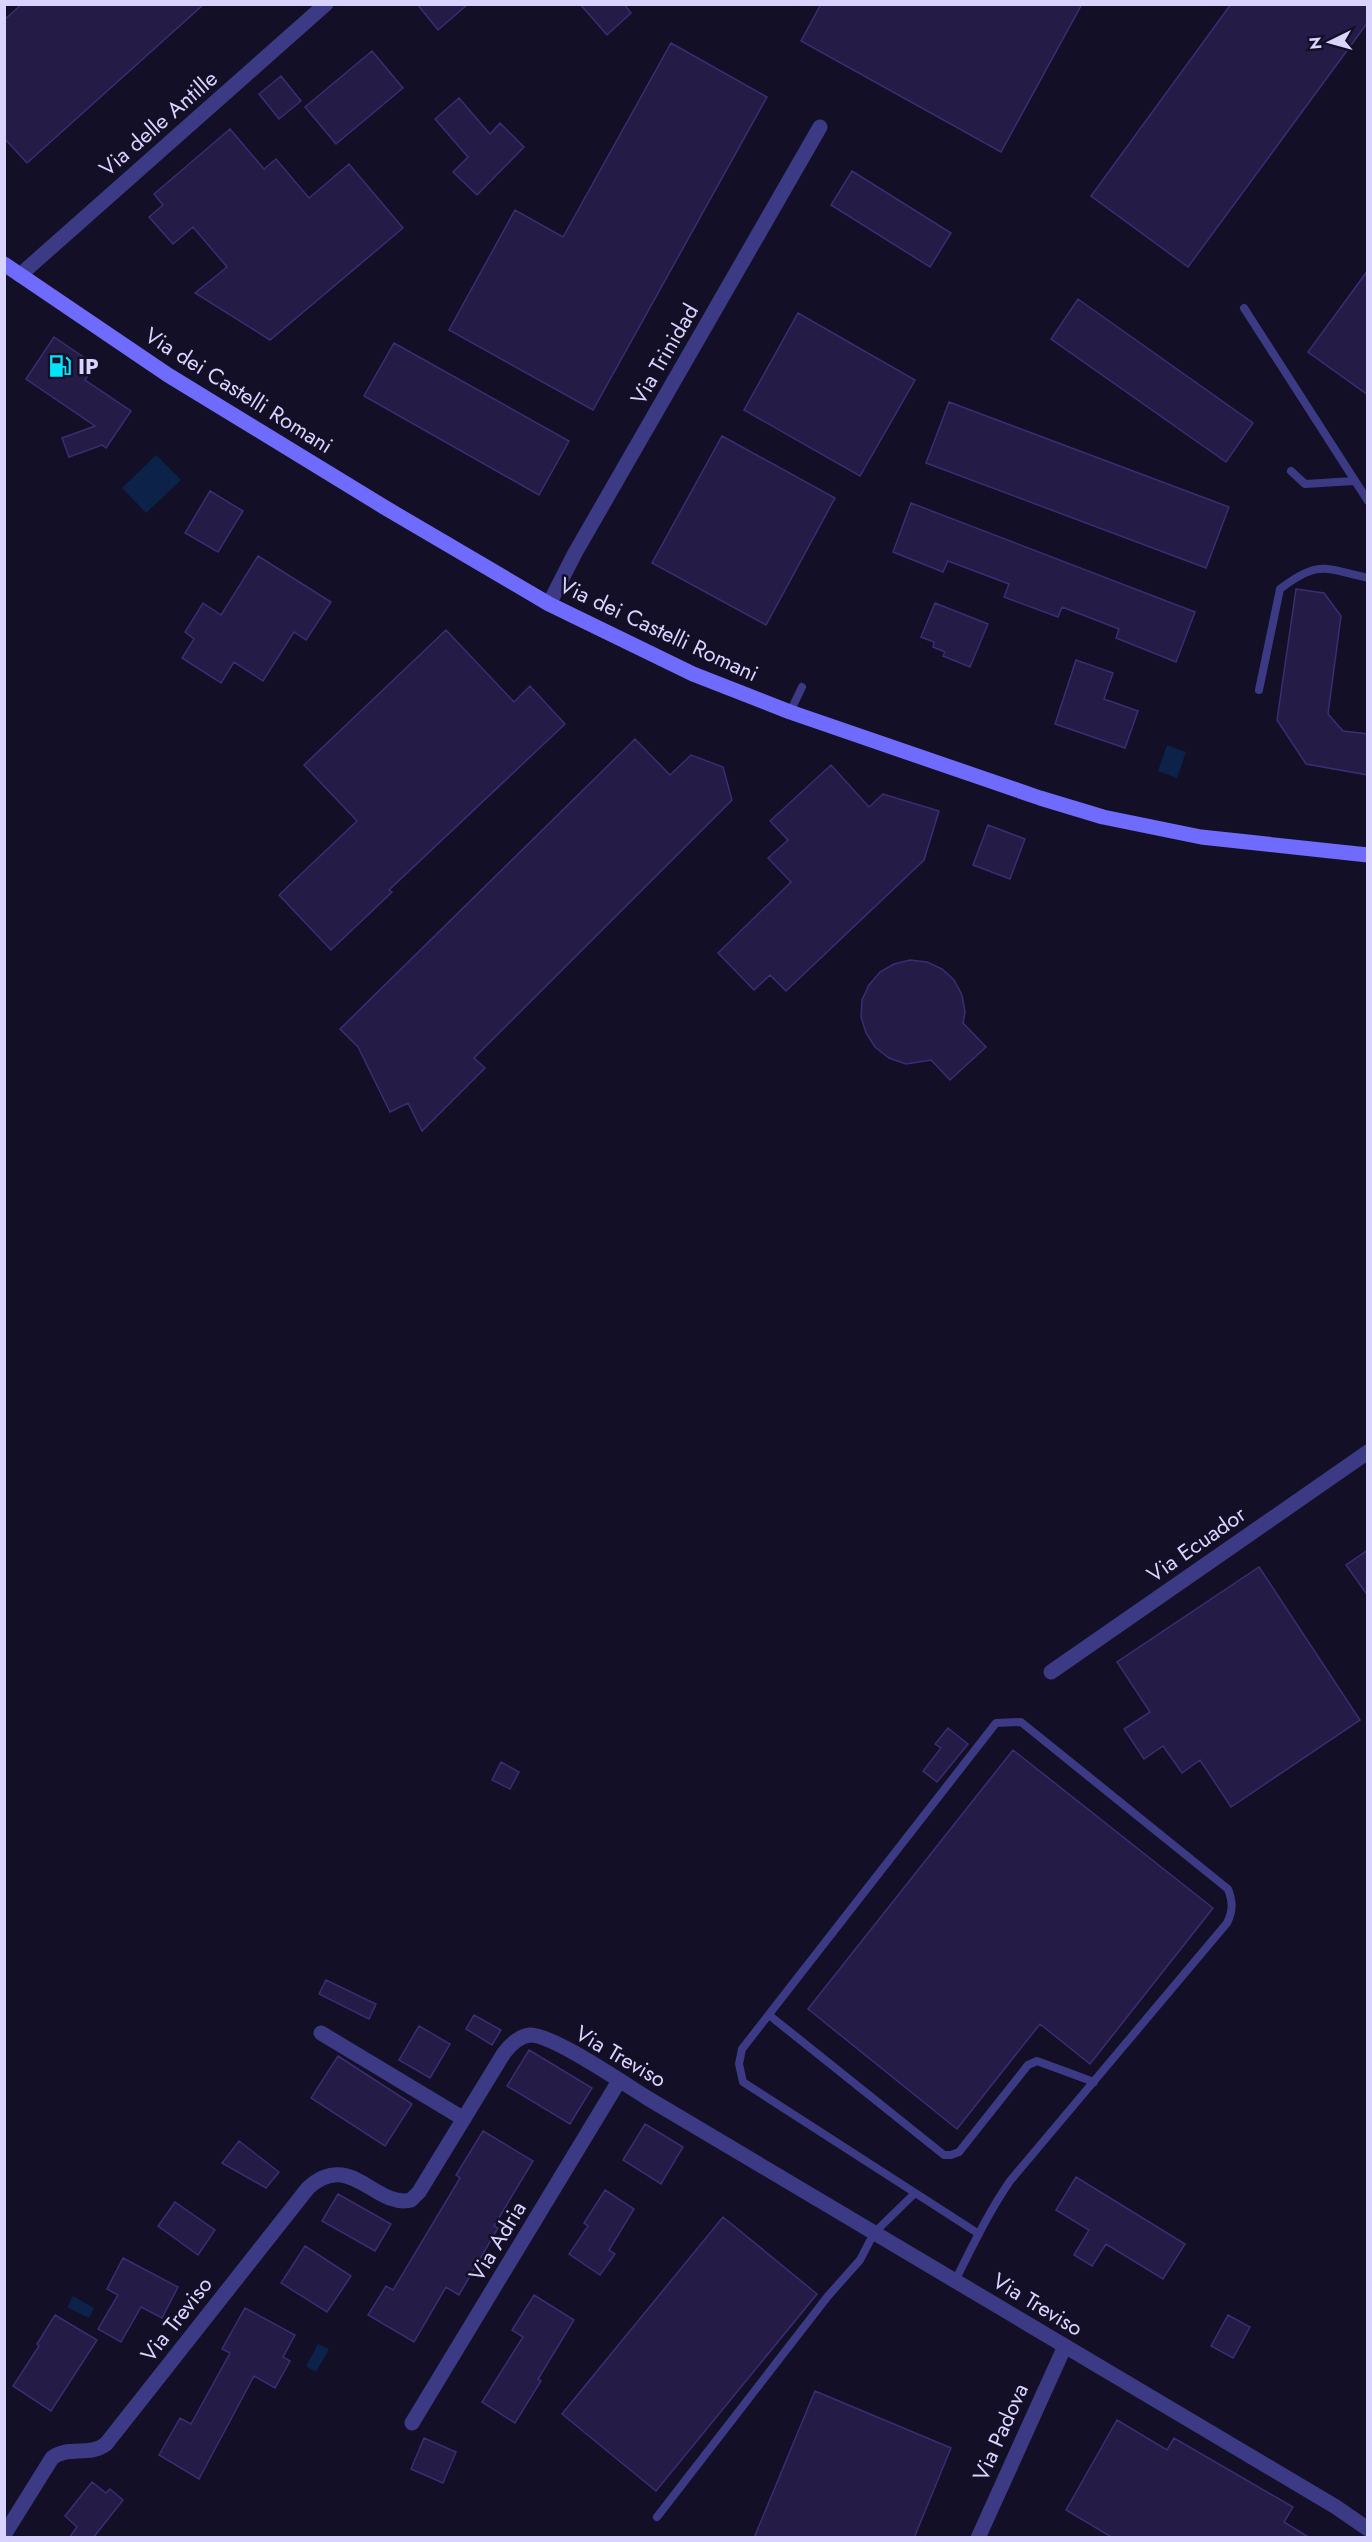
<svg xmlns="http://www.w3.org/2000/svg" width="1372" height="2542" viewBox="0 0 1372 2542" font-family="Jost,sans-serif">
	<rect width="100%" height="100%" fill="#130f26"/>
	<path fill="#0c2248" d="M156,455L181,480L146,513L122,488Z
		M1167,745L1186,752L1177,778L1158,771Z
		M73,2296L94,2308L89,2318L67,2307Z
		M318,2344L329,2349L316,2372L306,2366Z"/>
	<path fill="#241b47" stroke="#3b2d73" stroke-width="1.5" d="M22,4H204L27,163L4,138V20Z
		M417,4H468L438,30Z
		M580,4H624L631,13L607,35Z
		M821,4H1082L1001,152L801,41Z
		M1231,4H1368V22L1188,267L1091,196Z
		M671,43L767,97L593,410L449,330L515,210L563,237Z
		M372,51L403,88L336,144L305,107Z
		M281,76L301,101L279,119L259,94Z
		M459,98L490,134L500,123L524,147L477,195L453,172L468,157L435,119Z
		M230,129L264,169L276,159L309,198L349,164L403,228L270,340L195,293L227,267L193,227L173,244L149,217L163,205L154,194Z
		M852,171L951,233L930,267L831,205Z
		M1368,270V395L1308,352Z
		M1078,299L1253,423L1226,462L1051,339Z
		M798,313L915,380L860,476L744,410Z
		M54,337L95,365L85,380L131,411L106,448L102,445L69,457L62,438L95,426L26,379Z
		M394,343L569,441L539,495L364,396Z
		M949,402L1229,507L1206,568L926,463Z
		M722,436L835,498L766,625L652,563Z
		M210,491L243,511L218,552L185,533Z
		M911,503L1195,612L1176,662L1116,638L1119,629L1062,607L1058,617L1004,597L1009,584L948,561L943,572L893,552Z
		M258,556L331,602L306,640L294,632L263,681L234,662L221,683L182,658L194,639L185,632L203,603L221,615Z
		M1296,589L1324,593L1341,616L1328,714L1343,731L1368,734V775L1306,764L1277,720Z
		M935,603L988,624L970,667L943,656L945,652L933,647L934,642L921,637Z
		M446,630L514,702L530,686L565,724L389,890L392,892L331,950L279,895L357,821L304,765Z
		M1076,660L1113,673L1104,699L1138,711L1125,748L1055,724Z
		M635,739L670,775L691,755L723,767L732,800L474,1058L485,1068L422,1131L408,1103L390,1112L358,1047L340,1029Z
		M831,765L869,807L883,794L939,811L924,860L786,991L770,975L754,990L718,953L791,882L768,858L788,840L770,821Z
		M988,825L1025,839L1010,879L973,865Z
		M910,960L927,962L942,969L954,980L962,995L965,1012L963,1023L986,1047L950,1080L931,1060L906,1064L889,1058L875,1047L866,1033L861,1017L862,1000L869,985L880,972L894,964Z
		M1368,1550V1596L1346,1565Z
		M1259,1567L1360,1720L1231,1807L1200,1760L1182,1773L1163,1746L1144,1759L1124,1729L1150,1712L1117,1662Z
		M948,1728L968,1744L937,1782L923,1771L941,1748L935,1744Z
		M1013,1750L1213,1908L1090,2064L1040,2024L957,2129L808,2009Z
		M501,1762L519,1772L510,1789L492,1780Z
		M326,1980L376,2004L369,2019L319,1994Z
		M474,2015L501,2030L492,2045L466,2029Z
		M419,2026L450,2044L430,2078L399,2060Z
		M529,2050L592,2088L570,2124L507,2086Z
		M338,2056L412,2104L385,2146L311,2098Z
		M645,2124L683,2147L661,2184L623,2160Z
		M483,2131L533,2161L494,2226L498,2228L459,2295L446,2287L414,2342L368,2315L386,2286L393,2290L460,2178L456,2175Z
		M239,2141L279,2172L266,2188L222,2163Z
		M1076,2177L1185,2244L1163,2279L1106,2244L1092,2266L1074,2255L1089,2230L1056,2210Z
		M605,2190L634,2209L609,2250L615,2254L600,2275L569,2254L588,2226L584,2223Z
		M338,2194L391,2224L375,2251L322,2221Z
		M175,2202L215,2230L198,2255L158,2226Z
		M723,2217L817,2294L656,2491L562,2414Z
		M305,2246L351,2276L327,2312L281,2283Z
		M123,2258L178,2287L162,2318L141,2307L121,2342L98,2329L118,2295L107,2289Z
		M534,2295L574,2320L538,2379L541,2381L515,2423L482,2402L523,2337L512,2330Z
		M245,2308L295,2335L283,2357L290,2361L275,2388L254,2376L199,2479L159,2455L180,2418L191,2424L230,2353L222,2349Z
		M55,2315L97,2340L51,2411L13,2386L39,2346L37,2344Z
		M1228,2315L1250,2327L1233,2358L1211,2346Z
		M815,2391L951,2448L914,2538H754Z
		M1117,2420L1167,2450L1174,2438L1293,2507L1284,2522L1310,2538H1113L1066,2510Z
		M424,2438L456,2452L443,2483L411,2469Z
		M92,2482L106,2493L110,2489L123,2500L93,2538H69L77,2527L65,2516Z"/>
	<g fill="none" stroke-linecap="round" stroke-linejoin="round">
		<path stroke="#3d3a85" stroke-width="8" d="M1244,308L1368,501
			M1291,471L1305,484L1354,481
			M1259,690L1280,589C1318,560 1324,568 1368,578
			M790,712L802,687
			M769,2015L944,2155H951L959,2152L1028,2065L1037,2061L1094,2082
			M955,2281C972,2247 988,2213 1010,2181L1227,1923C1233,1911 1233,1902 1228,1889L1021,1722L996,1723L742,2049L739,2064L743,2082L979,2234
			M657,2517L828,2296L860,2260L874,2233L915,2193"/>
		<path stroke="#3d3a85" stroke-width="15" d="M20,275L326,4
			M549,604L575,553L820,127
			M1051,1672L1368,1452
			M321,2033L464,2119
			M412,2423L619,2081
			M4,2535L52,2458C69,2445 89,2457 106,2444L308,2188C350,2149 376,2209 411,2200L419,2192L504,2053C511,2044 519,2036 530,2035C552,2034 626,2085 649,2099L1336,2507L1368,2529
			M978,2538L1065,2346"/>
		<path stroke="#6f6bff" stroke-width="15" d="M4,264L168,375L384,507L549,604L693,674L790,712L1040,798L1103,817L1201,837L1368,855"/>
	</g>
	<defs>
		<g id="fuel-bare" transform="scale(1.8)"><path d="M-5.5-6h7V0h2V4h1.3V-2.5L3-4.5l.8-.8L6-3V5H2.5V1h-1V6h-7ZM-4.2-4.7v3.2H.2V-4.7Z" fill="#00e5ff" stroke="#130f26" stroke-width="2.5" paint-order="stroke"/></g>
	</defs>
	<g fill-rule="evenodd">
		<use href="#fuel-bare" x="60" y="366"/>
	</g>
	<g text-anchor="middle" stroke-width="5" stroke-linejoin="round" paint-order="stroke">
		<g font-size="22" fill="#d9d4ff" stroke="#130f26">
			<text transform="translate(158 123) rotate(-41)" y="8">Via delle Antille</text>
			<text transform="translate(664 354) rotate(-60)" y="8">Via Trinidad</text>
			<text transform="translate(239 390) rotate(32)" y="8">Via dei Castelli Romani</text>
			<text transform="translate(659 629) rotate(25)" y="8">Via dei Castelli Romani</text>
			<text transform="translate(1196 1544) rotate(-35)" y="8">Via Ecuador</text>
			<text transform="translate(621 2056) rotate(30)" y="8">Via Treviso</text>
			<text transform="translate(497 2241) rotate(-59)" y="8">Via Adria</text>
			<text transform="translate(1038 2304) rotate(31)" y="8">Via Treviso</text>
			<text transform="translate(176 2319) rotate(-52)" y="8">Via Treviso</text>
			<text transform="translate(1000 2432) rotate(-66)" y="8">Via Padova</text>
		</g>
		<g font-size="22" font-weight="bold" fill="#d9d4ff" stroke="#130f26" text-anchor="start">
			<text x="78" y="374">IP</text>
		</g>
	</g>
	<rect width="1372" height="2542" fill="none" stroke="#d9d4ff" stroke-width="12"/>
	<g transform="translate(1330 42) rotate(265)" stroke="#130f26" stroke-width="4.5" paint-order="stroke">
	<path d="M0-4.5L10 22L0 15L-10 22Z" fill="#d9d4ff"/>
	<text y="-9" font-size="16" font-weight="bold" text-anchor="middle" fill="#d9d4ff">N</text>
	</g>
</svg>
